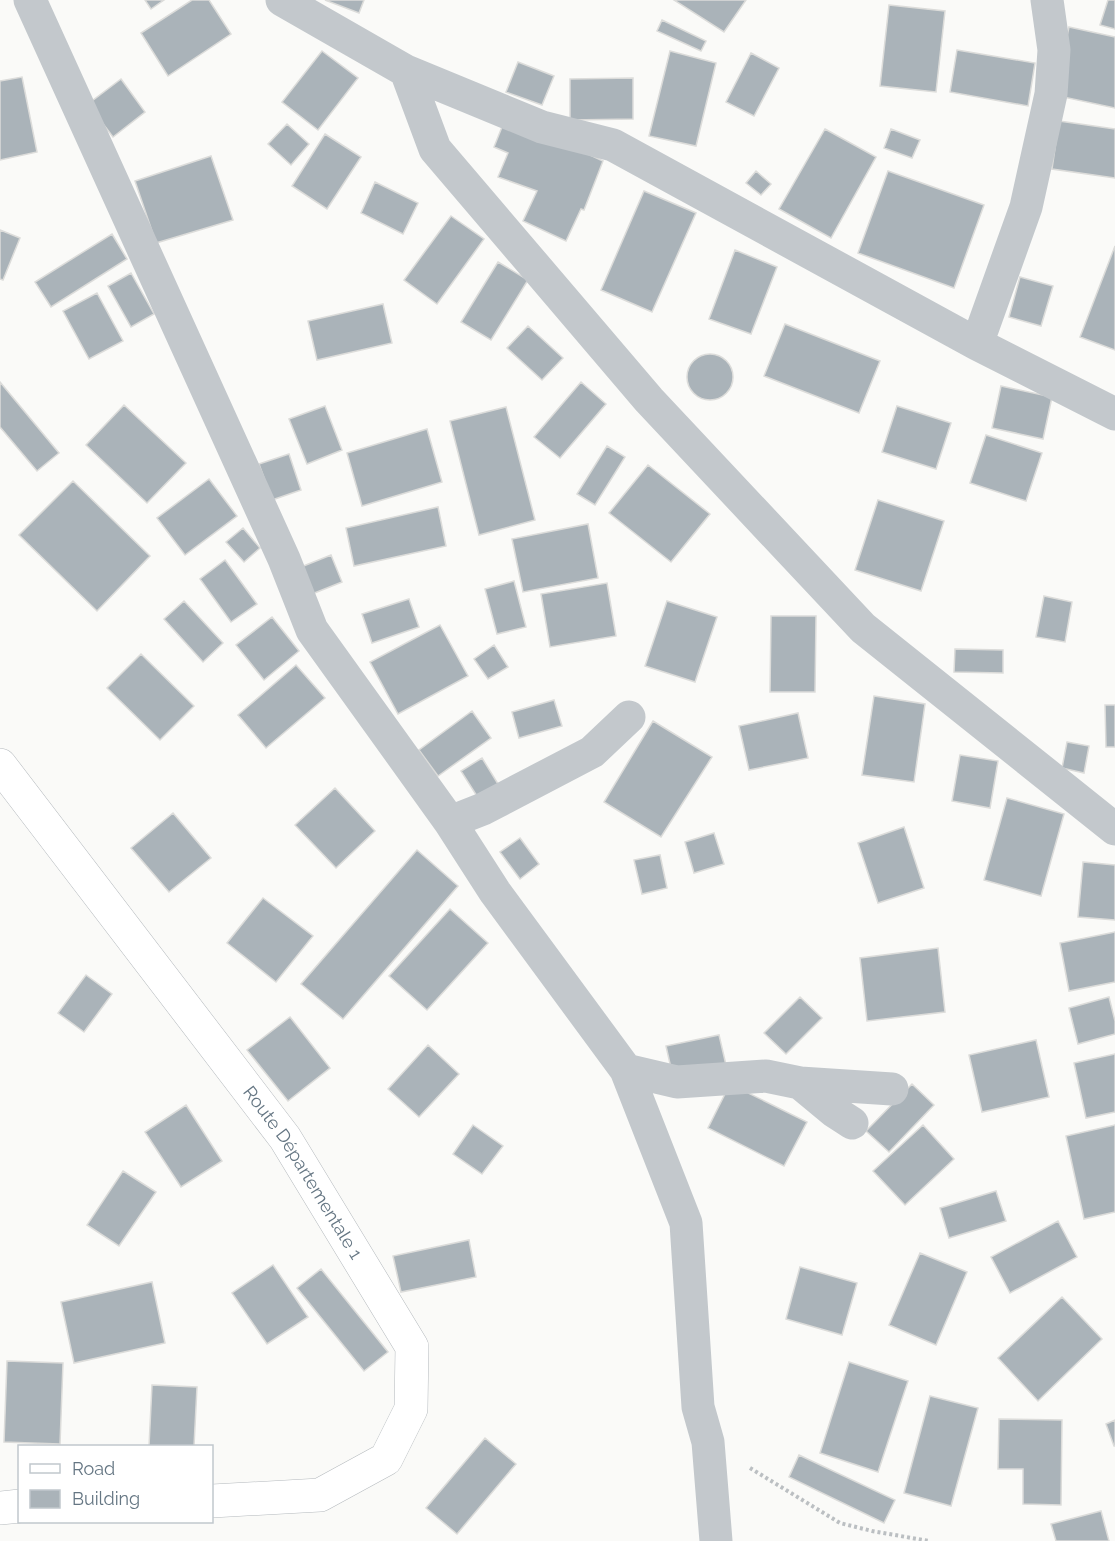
<svg xmlns="http://www.w3.org/2000/svg" width="1115" height="1541" viewBox="0 0 1115 1541" font-family="Raleway,sans-serif">
	<rect width="100%" height="100%" fill="#fafaf8"/>
	<path fill="#aab3b9" stroke="#dcdcda" stroke-width="1.5" d="M145,0H164L151,9Z
		M192,0H209L231,34L168,76L141,33Z
		M325,0H364L359,13Z
		M674,0H746L724,32Z
		M1108,0H1115V29L1100,25Z
		M889,5L945,11L936,92L880,86Z
		M662,20L706,41L701,51L657,31Z
		M1069,27L1115,37V108L1054,95Z
		M957,50L1035,63L1028,106L950,92Z
		M322,51L358,78L318,130L282,102Z
		M670,51L716,63L696,146L649,136Z
		M751,53L779,68L754,116L726,102Z
		M518,62L554,76L542,105L506,92Z
		M22,77L37,152L0,160V81Z
		M633,78V119L570,120V79Z
		M121,79L145,112L113,137L88,104Z
		M1059,121L1115,129V178L1052,169Z
		M504,122L560,141L603,161L584,210L581,209L566,241L523,221L537,191L498,177L508,153L494,147Z
		M287,124L309,144L291,165L268,144Z
		M825,129L876,157L831,238L779,209Z
		M891,129L920,140L912,158L884,148Z
		M325,134L361,157L327,209L292,186Z
		M211,156L233,220L156,243L135,181Z
		M756,171L771,184L761,195L746,183Z
		M888,171L984,205L954,288L858,253Z
		M375,182L418,203L403,234L361,213Z
		M644,191L696,213L652,312L601,290Z
		M451,216L484,239L437,304L404,280Z
		M0,230L20,238L3,280L0,279Z
		M112,234L127,259L51,307L35,282Z
		M1115,246V350L1080,337Z
		M735,250L777,267L751,334L709,319Z
		M498,262L528,280L491,340L461,322Z
		M131,273L154,314L131,327L108,286Z
		M1020,277L1053,286L1041,326L1009,317Z
		M97,293L123,341L89,359L63,311Z
		M383,304L392,343L317,360L308,321Z
		M785,324L880,361L859,413L764,376Z
		M528,326L563,358L542,380L507,348Z
		M687 377a23 23 0 1 1 46 0a23 23 0 1 1-46 0Z
		M0,382L59,453L37,471L0,427Z
		M581,382L606,404L560,458L534,437Z
		M1001,386L1052,397L1043,439L992,428Z
		M124,405L186,463L147,503L86,445Z
		M325,406L342,450L307,464L289,419Z
		M897,406L951,423L936,469L882,452Z
		M506,407L535,520L479,535L450,421Z
		M427,429L442,482L362,506L347,453Z
		M986,435L1042,453L1026,501L970,483Z
		M607,446L625,457L595,505L577,494Z
		M289,454L301,490L272,500L259,464Z
		M648,465L710,514L671,562L609,513Z
		M209,479L237,516L185,555L157,518Z
		M73,481L150,556L97,611L19,535Z
		M878,500L944,521L921,591L855,570Z
		M438,507L446,546L354,566L346,528Z
		M588,524L598,578L523,592L512,539Z
		M243,528L260,548L244,562L226,542Z
		M331,555L342,582L312,594L301,567Z
		M225,560L257,604L231,622L200,579Z
		M514,581L526,627L497,634L485,589Z
		M607,583L616,636L550,647L541,594Z
		M1044,596L1072,602L1065,642L1036,637Z
		M409,599L419,627L372,643L362,614Z
		M184,601L223,643L203,662L164,619Z
		M667,601L717,617L695,682L645,666Z
		M771,616H816L815,692H770Z
		M272,617L299,651L264,680L236,645Z
		M440,625L468,676L398,714L370,662Z
		M494,645L508,667L488,679L474,659Z
		M955,649L1003,650V673L954,672Z
		M141,654L194,706L160,740L107,688Z
		M296,665L325,698L266,748L238,715Z
		M874,696L925,704L914,782L862,775Z
		M554,700L562,726L519,738L512,712Z
		M1105,705H1115V747H1106Z
		M472,711L491,738L438,776L419,750Z
		M798,713L808,758L749,770L739,726Z
		M653,721L712,757L661,837L604,802Z
		M1067,742L1089,746L1084,773L1062,768Z
		M960,755L998,761L990,808L952,801Z
		M482,758L503,792L482,804L461,771Z
		M335,788L375,831L336,868L295,825Z
		M1007,798L1064,814L1041,896L984,880Z
		M173,813L211,858L169,892L131,848Z
		M904,827L924,888L878,903L858,843Z
		M714,833L724,864L694,873L685,842Z
		M520,838L539,864L520,879L500,852Z
		M417,850L458,886L343,1019L301,984Z
		M660,855L667,888L642,894L634,860Z
		M1083,862L1115,865V920L1078,917Z
		M263,898L313,936L276,982L227,943Z
		M450,909L488,943L427,1010L389,976Z
		M1115,932V982L1069,991L1060,943Z
		M938,948L945,1012L867,1021L860,958Z
		M86,975L112,994L84,1032L58,1013Z
		M800,997L822,1018L786,1054L764,1033Z
		M1109,997L1115,1021V1034L1078,1044L1069,1008Z
		M290,1017L330,1068L288,1101L247,1050Z
		M719,1035L726,1065L673,1077L666,1046Z
		M1036,1040L1049,1097L982,1112L969,1055Z
		M428,1045L459,1074L419,1117L388,1089Z
		M1115,1054V1112L1086,1118L1074,1063Z
		M730,1084L807,1122L784,1166L708,1128Z
		M912,1084L934,1105L889,1152L866,1131Z
		M186,1105L222,1161L181,1187L145,1132Z
		M473,1125L503,1146L482,1174L453,1154Z
		M923,1125L954,1159L905,1205L873,1171Z
		M1115,1125V1212L1084,1219L1066,1136Z
		M123,1171L156,1192L119,1246L87,1225Z
		M996,1191L1006,1221L949,1238L940,1208Z
		M1058,1221L1077,1257L1010,1293L991,1257Z
		M469,1240L476,1277L401,1292L393,1256Z
		M920,1253L967,1272L936,1345L889,1325Z
		M273,1265L308,1317L267,1344L232,1293Z
		M800,1267L857,1283L842,1335L786,1319Z
		M321,1269L388,1352L364,1371L297,1288Z
		M152,1282L165,1343L74,1363L61,1302Z
		M1062,1297L1102,1339L1038,1401L998,1358Z
		M7,1361L63,1363L60,1444L4,1442Z
		M849,1362L908,1381L878,1472L820,1453Z
		M152,1385L197,1387L194,1446H149Z
		M930,1396L978,1408L951,1506L904,1493Z
		M999,1419L1062,1420L1061,1505L1023,1504V1469H998Z
		M1115,1420V1446H1114L1106,1424Z
		M485,1438L516,1464L457,1534L426,1508Z
		M799,1455L895,1500L884,1523L789,1477Z
		M1101,1511L1109,1541H1056L1051,1524Z"/>
	<g fill="none" stroke-linecap="round" stroke-linejoin="round">
		<g stroke="#b5babe" stroke-width="34">
			<g id="major">
				<path id="s1" d="M0,765L285,1138L412,1347L411,1409L386,1459L320,1495L212,1501"/>
				<path d="M0,1508L20,1506"/>
			</g>
		</g>
		<path stroke="#bbbfc2" stroke-width="4" stroke-dasharray="3 3" stroke-linecap="butt" d="M750,1468L840,1523L872,1531L929,1541"/>
		<path stroke="#c3c8cc" stroke-width="33" d="M30,0L284,559L312,630L450,822L495,892L626,1070L686,1223L698,1407L708,1442L716,1541
			M282,0L406,71L542,127L613,145L977,344L1115,414
			M406,71L435,149L649,400L863,628L1115,829
			M977,344L1026,207L1051,94L1054,50L1047,0
			M450,822L483,809L592,752L629,717
			M626,1070L677,1082L766,1076L800,1083L892,1089
			M800,1083L835,1112L852,1123"/>
		<use href="#major" stroke="#fff" stroke-width="33"/>
	</g>
	<g text-anchor="middle" stroke-width="6" stroke-linejoin="round" paint-order="stroke">
		<g font-size="18" fill="#657683" stroke="#fff">
			<text dy="6" stroke="none"><textPath href="#s1" startOffset="508">Route Départementale 1</textPath></text>
		</g>
	</g>
	<rect x="18" y="1445" width="195" height="78" fill="#ffffff" stroke="#c1c8cd" stroke-width="1.5"/>
	<rect x="30" y="1464" width="30" height="9" fill="#ffffff" stroke="#c1c8cd" stroke-width="1.5"/>
	<text x="72" y="1475" font-size="18" fill="#657683">Road</text>
	<rect x="30" y="1490" width="30" height="18" fill="#aab3b9" stroke="#c1c8cd" stroke-width="1.5"/>
	<text x="72" y="1505" font-size="18" fill="#657683">Building</text>
</svg>
